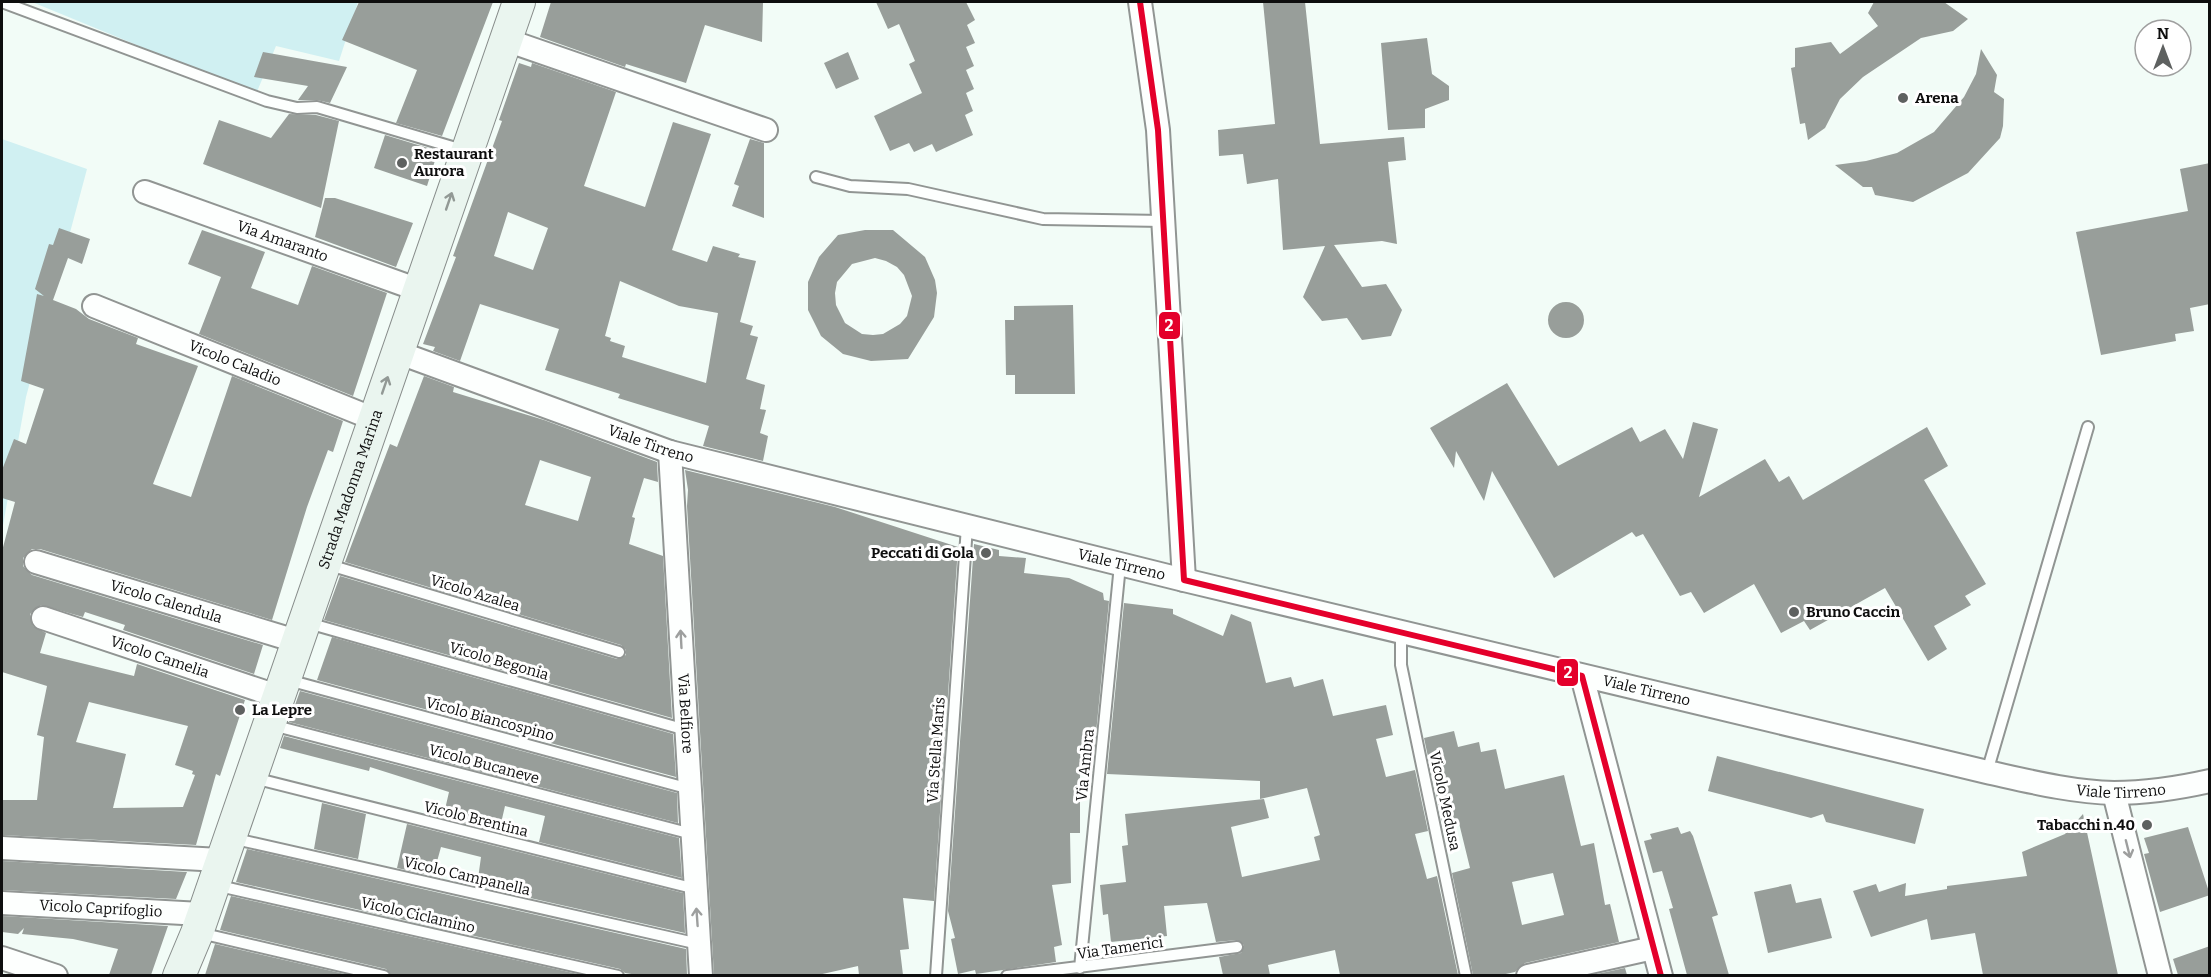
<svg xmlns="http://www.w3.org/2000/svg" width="2211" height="977" viewBox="0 0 2211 977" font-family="Bitter,serif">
	<rect width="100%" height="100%" fill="#f2fcf7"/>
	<path fill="#d0f0f2" d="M32,2H358L339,61L276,46L256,94Z
		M2,139L87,169L26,397L2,531Z"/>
	<path fill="#989e9a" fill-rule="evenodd" d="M359,2H493L442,136L396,123L417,70L342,40Z
		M551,2H763L762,42L705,25L686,83L626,64L625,67L540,37Z
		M876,2H966L975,20L967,25L975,43L966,47L974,66L966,70L974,89L966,93L973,111L965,115L973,135L936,152L932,144L914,152L909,143L890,151L874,116L922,93L909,64L915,61L899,24L888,29Z
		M1263,2H1305L1320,144L1404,137L1406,160L1388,162L1397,244L1382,241L1334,245L1362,287L1386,284L1402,310L1391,336L1362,340L1347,318L1322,321L1303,297L1325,246L1283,250L1278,179L1247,184L1243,154L1219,156L1218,130L1275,124Z
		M1874,2H1944L1968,19L1953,31L1921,38L1863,77L1840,99L1825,128L1808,140L1805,123L1800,124L1791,68L1795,67V48L1831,42L1840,54L1878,26L1868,13Z
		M1427,38L1432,74L1449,86V100L1425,109V128L1388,130L1381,43Z
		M1981,49L1997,75L1994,92L2004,99L2003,126L2000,138L1968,173L1913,202L1875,195L1872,187H1863L1835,165L1866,161L1897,153L1934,132L1964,97L1976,74Z
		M263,52L347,67L330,103L317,100H298L308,86L254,77Z
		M848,52L859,79L836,89L824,63Z
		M519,63L531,67L532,63L616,92L584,186L645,207L673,122L711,134L672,250L707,262L713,246L740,254L738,257L756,261L740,322L753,326L750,335L758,337L746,379L765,385L760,409L766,410L760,433L768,436L763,461L703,446L709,426L618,398L620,394L545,370L559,329L480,304L460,361L433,351L435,347L423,344L456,257L453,256L502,121L499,120ZM508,212L548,228L533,270L494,256ZM620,281L679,306L718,313L706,383L622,357L625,346L610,341L611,338L605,336Z
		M289,114L316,115L339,121L321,208L203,164L219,120L271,138Z
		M385,135L438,151L427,186L374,168Z
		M750,139L764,143V218L732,206L739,186L734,184Z
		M2210,163V304L2190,308L2194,331L2175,334L2176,341L2101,355L2076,232L2188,211L2180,169Z
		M325,198H335L413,223L396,267L315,237Z
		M59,228L90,239L82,264L68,258L53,300L76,309L89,319L138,338L136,344L198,366L153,484L191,497L232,376L343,421L333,452L328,450L307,507L272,620L40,549H32L23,558V566L32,575L263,645L254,674L123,630L125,625L85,612L83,617L41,605L30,614L33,626L46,633L40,653L134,676L137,664L245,700L220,776L216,774L196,845L2,835V800H37L44,737L37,735L47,686L2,672V551L15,502L2,498V470L14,439L26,444L44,389L21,381L37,294L44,296L35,289L49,244L53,245ZM89,702L188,726L175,765L193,771L192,774L195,775L183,807L113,808L126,754L76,742Z
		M202,230L265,252L251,288L298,305L312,266L387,293L353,396L199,334L221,277L188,264Z
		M865,230H893L925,257L935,280L937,293L934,317L908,359L871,361L843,354L821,336L808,310V282L819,257L838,235ZM875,258L886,261L897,267L904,275L912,296L907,316L900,324L883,334L873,335L862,334L845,323L836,305L835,293L837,282L852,264Z
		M1548 320a18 18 0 1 1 36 0a18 18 0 1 1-36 0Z
		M1073,305L1075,394H1015V375H1006L1005,320H1014V306Z
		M424,376L454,387L453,392L544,420L657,462L658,482L644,478L632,517L635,518L629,544L663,556L672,718L324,620L340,576L617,659L626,655V650L621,645L345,562L390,444L397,447ZM540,460L591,477L578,521L525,505Z
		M1507,383L1558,466L1632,427L1640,442L1665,429L1683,459L1693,422L1718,429L1699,497L1765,459L1779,482L1789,476L1803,500L1927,427L1948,466L1924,480L1986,584L1965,596L1971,605L1934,626L1947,649L1928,661L1885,588L1810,630L1804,621L1781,633L1754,584L1704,613L1691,592L1680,596L1643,534L1636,537L1632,532L1554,578L1492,471L1484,501L1456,451L1454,468L1430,428Z
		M685,470L835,507L958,547L934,901L903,898L909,949L900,950L903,975H859L858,966L818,975H714L687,506L688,490Z
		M974,544L999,550V556L1026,558L1024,573L1069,578L1103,593L1104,600L1109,601L1092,774L1080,775V833H1070L1071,883L1052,885L1062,945L1054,947L1056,962L976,974L975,970L958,974L951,939L955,938L948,911Z
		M1124,603L1173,609V614L1223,636L1231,614L1251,622L1266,683L1291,677L1294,687L1323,679L1333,716L1386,705L1393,735L1376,739L1386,777L1415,770L1428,831L1415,834L1427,879L1437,876L1458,975H1340L1335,950L1268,965L1270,975H1223L1219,957L1241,953L1244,945L1237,940L1216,942L1207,903L1164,906L1167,936L1111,942L1108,914L1103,915L1100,885L1126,882L1122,846L1128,845L1125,814L1264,799L1269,818L1231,827L1242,877L1320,860L1314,837L1320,835L1307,788L1260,799V781L1107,774Z
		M332,637L673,734L676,777L317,680Z
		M300,691L677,793L678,823L289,722Z
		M1454,731L1458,747L1479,742L1481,752L1496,749L1505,789L1564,775L1581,846L1594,843L1605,905L1610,904L1619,942L1525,963L1515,972L1501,975H1473L1452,873L1470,868L1459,823L1443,827L1424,738ZM1553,873L1564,915L1522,925L1512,882Z
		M284,736L679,838L682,878L539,842L545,816L505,806L499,832L443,818L449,792L370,767L369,771L280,748Z
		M1717,756L1924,809L1915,844L1826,822L1823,814L1811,818L1708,791Z
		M322,803L366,814L358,859L314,849Z
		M2083,814L2118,975H1983L1975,933L1931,940L1927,919L1871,937L1853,891L1876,884L1879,892L1906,883L1905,896L1947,889V886L2027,876L2022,852L2065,834Z
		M407,824L683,893L685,933L477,886L481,857L441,847L433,876L397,868Z
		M1678,827L1681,834L1690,831L1693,836L1718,915L1712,917L1729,975H1687L1669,909L1673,908L1662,871L1653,873L1644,841L1652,839L1650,834Z
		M2188,827L2210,895L2160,912L2144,854L2149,853L2144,838Z
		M247,849L686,949L687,975H638L625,973L620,969L236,882Z
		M2,861L187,872L176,899L2,890Z
		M1791,884L1796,903L1821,898L1832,938L1768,953L1754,892Z
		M231,896L582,975H391L386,969L220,930Z
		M2,916L168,926L151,975H109L118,949L73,939L22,934L24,928L18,934L2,932Z
		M215,944L349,975H205Z
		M2210,946V975H2178L2173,959Z
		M1625,968L1627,975H1592Z"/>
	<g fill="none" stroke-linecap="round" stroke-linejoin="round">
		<g stroke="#919593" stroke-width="14">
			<path id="lane" d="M2,2L267,101L297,108L317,107L466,151
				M816,177L850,186L908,189L1043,219L1163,221
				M326,564L619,652
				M308,623L686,730
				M1401,632V665L1466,976
				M288,680L690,789
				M272,725L692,834
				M1987,772L2088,427
				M254,778L696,889
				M231,838L699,944
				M215,885L618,976
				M200,933L384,976
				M1080,968L1120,565
				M936,976L967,526
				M1007,976L1237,947"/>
		</g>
		<g stroke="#919593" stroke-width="26">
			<g id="street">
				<path d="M1140,2L1158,130L1184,580"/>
				<path d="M506,40L766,130"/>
				<path id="s1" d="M145,192L419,290"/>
				<path id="s2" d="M94,306L374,419"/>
				<path id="s3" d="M397,352L670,452L1184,580L1987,772C2028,781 2071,792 2114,793C2145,793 2179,788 2210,781"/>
				<path id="s4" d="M670,452L701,976"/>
				<path id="s5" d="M36,562L296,641"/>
				<path id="s6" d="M43,618L277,696"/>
				<path d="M1582,676L1661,976"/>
				<path d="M2114,793L2160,976"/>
				<path d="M2,848L220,860"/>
				<path id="s7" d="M2,903L201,914"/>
				<path d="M2,958L56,976"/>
				<path d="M1528,976L1653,948"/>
			</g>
		</g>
		<g stroke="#878c8a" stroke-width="34">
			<g id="secondary">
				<path id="s8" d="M179,976L197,933L519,2"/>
			</g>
		</g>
		<use href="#lane" stroke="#fdfffe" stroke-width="10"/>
		<use href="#street" stroke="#fdfffe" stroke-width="22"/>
		<use href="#secondary" stroke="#eaf5ef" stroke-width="32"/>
		<g stroke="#fff" stroke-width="10">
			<path id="bus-1" d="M1140,2L1158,130L1184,580L1582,676L1661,976"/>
		</g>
		<use href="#bus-1" stroke="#e4002b" stroke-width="6"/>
	</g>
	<defs><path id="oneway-shaft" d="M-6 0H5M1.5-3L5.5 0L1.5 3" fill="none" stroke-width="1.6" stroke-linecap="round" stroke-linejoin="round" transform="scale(1.5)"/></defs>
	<g stroke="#929995">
		<use href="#oneway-shaft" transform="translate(449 201) rotate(-71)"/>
		<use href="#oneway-shaft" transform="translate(385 385) rotate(-71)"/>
	</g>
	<g stroke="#9d9f9e">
		<use href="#oneway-shaft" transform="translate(681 639) rotate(-93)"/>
		<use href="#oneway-shaft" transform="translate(2128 849) rotate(76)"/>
		<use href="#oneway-shaft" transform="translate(697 917) rotate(-94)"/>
	</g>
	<g fill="#5e6160" stroke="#fff" stroke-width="2">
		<circle cx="1903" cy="98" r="6"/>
		<circle cx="402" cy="163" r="6"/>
		<circle cx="986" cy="553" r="6"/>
		<circle cx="1794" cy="612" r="6"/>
		<circle cx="240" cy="710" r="6"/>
		<circle cx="2147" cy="825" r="6"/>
	</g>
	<g text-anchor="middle" stroke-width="6" stroke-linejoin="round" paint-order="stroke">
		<g font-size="15" font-weight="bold" fill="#0e0e0e" stroke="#fff" text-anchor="start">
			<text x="1915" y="103">Arena</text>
			<text x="414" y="159">Restaurant<tspan x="414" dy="17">Aurora</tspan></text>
			<text x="974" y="558" text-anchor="end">Peccati di Gola</text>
			<text x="1806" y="617">Bruno Caccin</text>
			<text x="252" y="715">La Lepre</text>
			<text x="2135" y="830" text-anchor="end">Tabacchi n.40</text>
		</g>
		<g font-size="15" fill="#0e0e0e" stroke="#fff">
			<text dy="5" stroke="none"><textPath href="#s1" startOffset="146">Via Amaranto</textPath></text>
			<text dy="5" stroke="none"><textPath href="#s2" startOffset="152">Vicolo Caladio</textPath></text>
			<text dy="5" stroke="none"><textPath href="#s3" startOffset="270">Viale Tirreno</textPath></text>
			<text dy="5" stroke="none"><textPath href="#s8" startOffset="516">Strada Madonna Marina</textPath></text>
			<text dy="5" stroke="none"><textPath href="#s3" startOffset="756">Viale Tirreno</textPath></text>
			<text transform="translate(475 593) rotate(17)" y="5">Vicolo Azalea</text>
			<text dy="5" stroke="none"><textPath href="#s5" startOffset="136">Vicolo Calendula</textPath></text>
			<text dy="5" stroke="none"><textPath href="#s6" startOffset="123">Vicolo Camelia</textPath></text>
			<text transform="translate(499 661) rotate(16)" y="5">Vicolo Begonia</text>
			<text dy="5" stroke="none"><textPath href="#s3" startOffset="1296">Viale Tirreno</textPath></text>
			<text dy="5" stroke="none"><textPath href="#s4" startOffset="262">Via Belfiore</textPath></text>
			<text transform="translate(490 719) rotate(15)" y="5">Vicolo Biancospino</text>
			<text transform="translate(936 750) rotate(-86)" y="5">Via Stella Maris</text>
			<text transform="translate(484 764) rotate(15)" y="5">Vicolo Bucaneve</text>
			<text transform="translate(1085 765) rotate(-84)" y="5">Via Ambra</text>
			<text dy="5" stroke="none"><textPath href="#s3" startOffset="1782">Viale Tirreno</textPath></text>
			<text transform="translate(1445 801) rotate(78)" y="5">Vicolo Medusa</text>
			<text transform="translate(476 819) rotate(14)" y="5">Vicolo Brentina</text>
			<text transform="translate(467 876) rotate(13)" y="5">Vicolo Campanella</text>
			<text dy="5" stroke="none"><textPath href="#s7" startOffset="99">Vicolo Caprifoglio</textPath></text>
			<text transform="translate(418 915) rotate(13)" y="5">Vicolo Ciclamino</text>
			<text transform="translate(1120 948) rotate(-8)" y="5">Via Tamerici</text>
		</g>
	</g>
	<g stroke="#fff" stroke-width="2">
		<rect x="1158" y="311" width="23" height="29" rx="6" fill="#e4002b"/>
		<rect x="1556" y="658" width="23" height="29" rx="6" fill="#e4002b"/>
	</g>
	<g font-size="16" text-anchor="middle" font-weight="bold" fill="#fff">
		<text x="1169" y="331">2</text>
		<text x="1568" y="678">2</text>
	</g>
	<rect width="2211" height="977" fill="none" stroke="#0e0e0e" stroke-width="6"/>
	<g transform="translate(2163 48)"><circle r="28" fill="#ffffff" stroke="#9f9f9f" stroke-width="1.5"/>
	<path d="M0-4.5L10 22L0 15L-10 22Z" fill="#5e6160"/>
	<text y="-9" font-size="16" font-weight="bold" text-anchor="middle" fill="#0e0e0e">N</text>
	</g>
</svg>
